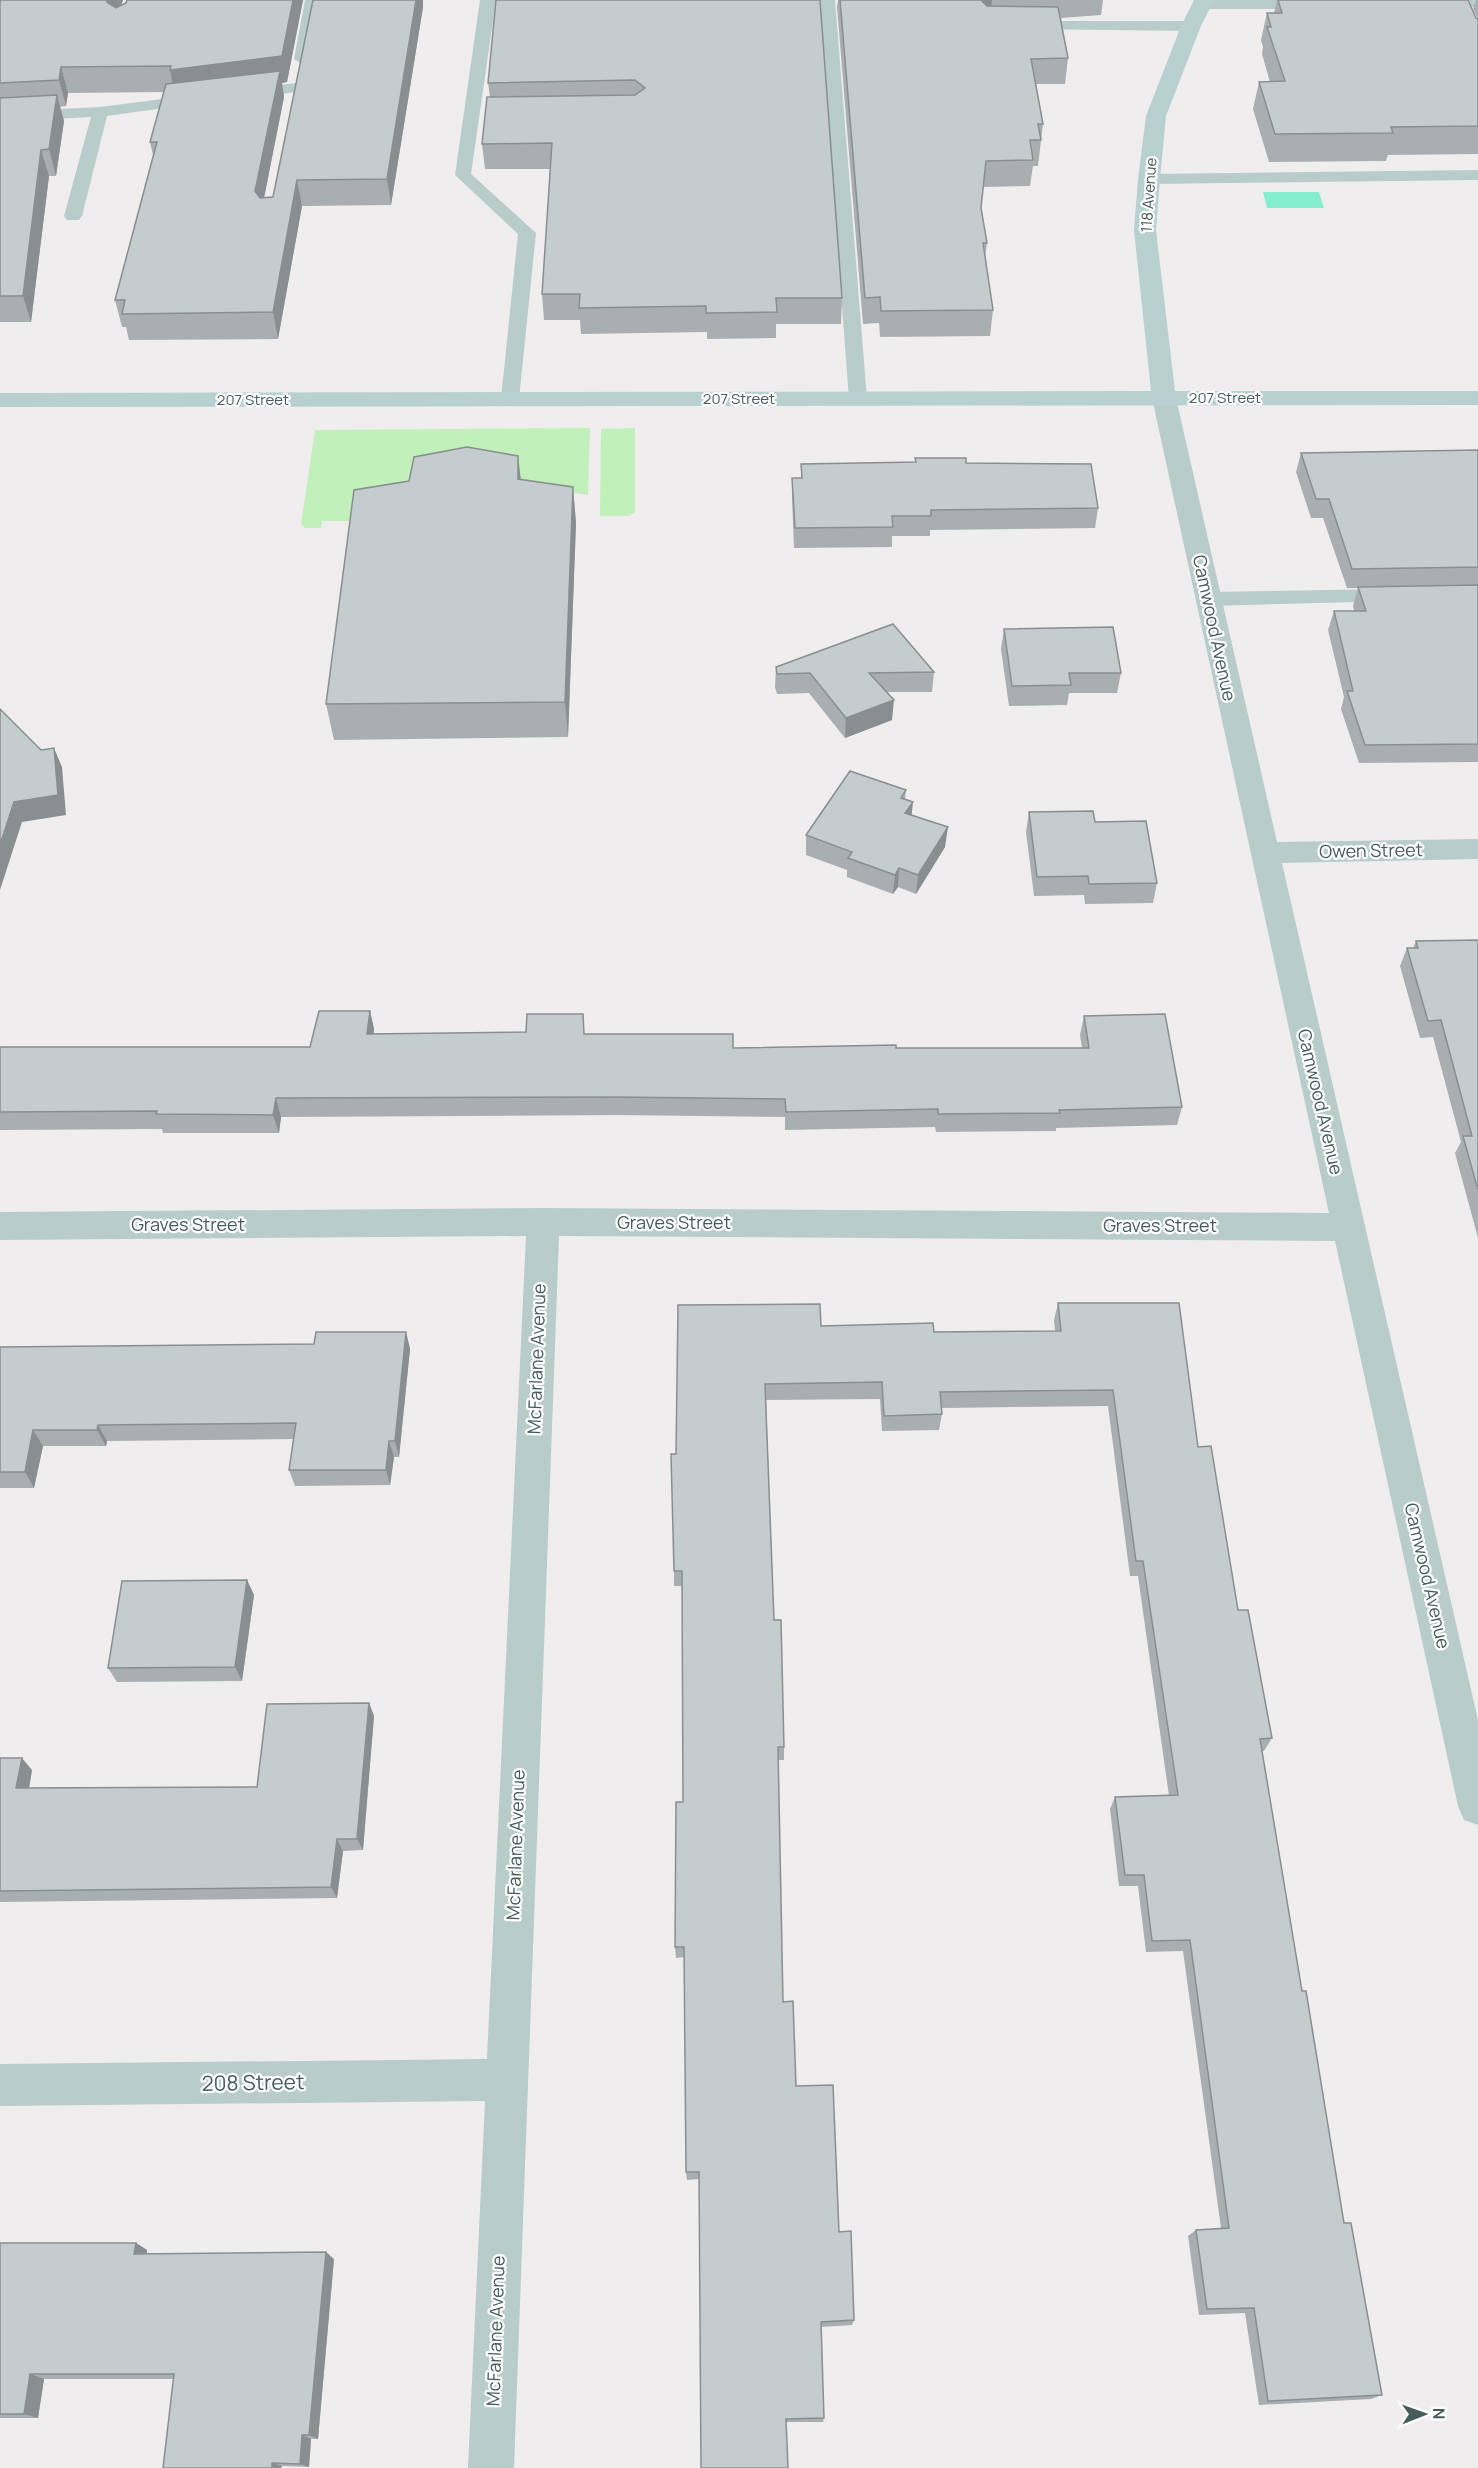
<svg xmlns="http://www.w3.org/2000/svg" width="1478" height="2468" viewBox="0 0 1478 2468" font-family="Manrope,sans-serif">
	<rect width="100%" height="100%" fill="#f0edef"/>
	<path fill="#c2f0ba" d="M590,428L588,495L472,477L350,521H322L321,528H305L301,524L315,430Z
		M635,428V512L629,516H600L601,429Z"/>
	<path fill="#85efcd" d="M1263,192H1319L1324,208H1267Z"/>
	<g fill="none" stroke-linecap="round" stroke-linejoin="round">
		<path fill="#b8ccca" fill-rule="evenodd" d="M305,0H321L310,59L302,64L294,59Z
			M480,0H496L471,174L536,233L519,399L517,403H503L501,399L518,234L455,175Z
			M819,0H835L867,399L865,403H851L849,399Z
			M1200,0H1312L1318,4L1310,9H1202L1194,4Z
			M1430,0H1478V7L1436,8L1431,6L1428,3Z
			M1029,21H1191L1199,26L1191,31L1024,29L1021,26L1024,23Z
			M296,83L304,88L302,91L249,99L241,94L249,89Z
			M194,95L200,97L202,100L200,103L107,116L82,216L79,220H67L64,216L91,117L0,122V112L100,107Z
			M1478,170V180L1149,184L1141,179L1149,174Z
			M1391,589L1398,591L1401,596L1398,601L1208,606L1201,604L1198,599L1201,594L1208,592Z"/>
		<path fill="#b8ccca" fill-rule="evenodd" d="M1164,391L1172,393L1176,398L1277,842L1478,839V859L1282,863L1478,1720V1825L1464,1820L1458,1806L1335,1241L559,1236L514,2468H468L485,2101L0,2106V2064L487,2059L526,1236L0,1240V1212L543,1208L1329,1213L1152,398L1156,393Z"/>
		<path fill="#b8d1d0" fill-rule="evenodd" d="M1194,0H1214L1201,26L1166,116L1160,179L1156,230L1175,391H1478V405L0,407V393L1151,391L1134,230L1138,179L1146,116L1181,26Z"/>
	</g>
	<path fill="#a9afb1" d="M123,0L121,6L126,3L127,0H303L287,82L282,83L284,97L264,198L273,197L423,7L391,205L302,206L278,339L129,340L126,327H122L115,300L153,155L150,142L164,92L68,93L66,106L60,107L64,121L56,176H49L31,322H0V2Z
		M820,0L842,298L841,324H776V338L707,339V332L581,334L580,320H544L542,294L550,169H485L482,144L490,97L488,83Z
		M838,0H1103L1101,15L1061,18L1068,58L1065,84H1036L1043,124L1038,166H1033L1030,186L983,187L981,208L987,243L985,257L993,310L990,336L880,337L879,323L863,324L837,7Z
		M1277,0H1468L1476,18L1478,19L1473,9L1476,0H1478V154L1388,155L1386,161L1269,162L1253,109L1259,82H1270L1262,54L1263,47L1261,40L1267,13H1274Z
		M1478,450V762L1359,763L1341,709L1344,697L1328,630L1334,611H1354L1353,606L1358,588H1347L1323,518H1311L1296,472L1301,453Z
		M518,456L521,480L573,487L576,523L568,737L334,740L326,704L409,481Z
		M915,458L966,463L1098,508L1095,528L930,530V536H892V547L794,548L792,498V478H801V464L915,462Z
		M1004,629L1121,673L1117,693H1069L1067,705L1009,706L1001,649Z
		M776,667L934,672L932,692H887L892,720L845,738L809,693L777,694L775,687Z
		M906,790L905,799L911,815L945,847L916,894L898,887L893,894L847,877V870L806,855V835Z
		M1029,812L1095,822L1157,883L1153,903L1085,904L1084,895L1034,896L1026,832Z
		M1478,940V1238L1455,1153L1461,1142L1433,1037L1420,1038L1400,966L1407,948H1413L1416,941Z
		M370,1011L374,1029V1034H585L733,1048H1082L1080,1035L1084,1016L1182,1107L1177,1125L1056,1128V1131L936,1132L935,1127L785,1130V1117L618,1115L281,1117L279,1133H163L162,1129L0,1130V1047H310Z
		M1058,1303L1198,1447L1238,1610L1272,1738L1264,1751H1262L1302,1991L1344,2223L1382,2395L1371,2399L1259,2405L1245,2313L1199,2315L1188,2236L1196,2230L1221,2228L1183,1951L1146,1952L1138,1886H1119L1110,1809L1115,1797L1169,1796L1138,1576H1130L1108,1406L941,1408L942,1414L939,1430L882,1431L880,1399L766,1400L774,1620L784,1747V1760H778L783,2002L796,2086L839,2232L854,2320L852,2325L821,2327L824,2418L823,2422H786L699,2179L687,2180L686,2172L684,1957L676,1958L675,1947L683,1802L682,1586H674V1571L676,1454L821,1326L934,1332L1055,1331L1054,1320Z
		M406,1332L410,1349L399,1457H394L390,1485L295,1486L289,1470L293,1439L107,1441L106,1446H43L34,1488H0V1347L314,1344Z
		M247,1580L254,1595L242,1681L117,1682L108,1668Z
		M369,1703L374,1716L363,1850L343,1851L337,1898L0,1902V1758L32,1770L29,1788L257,1787Z
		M0,2243H136L147,2250V2254L334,2259L318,2439H311L309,2467L282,2466L281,2468H163L174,2379H44L38,2418H0Z"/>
	<path fill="#898f90" d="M107,0H123L113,28L107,2Z
		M293,0H303L287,82L282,83L284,97L260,218L175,96L170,70Z
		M416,0H423V7L391,205L387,179Z
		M983,0H992L990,19L982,1Z
		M61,67L68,93L66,106L59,80Z
		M57,95L64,121L56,176L49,149Z
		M41,150L49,176L31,322L23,296Z
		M297,180L302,206L278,339L273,312Z
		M518,456L522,492L518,479Z
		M573,487L576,523L568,737L565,702Z
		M894,700L892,720L845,738L846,718Z
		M54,748L62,767L66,815L22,822L0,890V845L14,802Z
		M913,802L911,821L905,813Z
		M948,827L945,847L916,894L918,875Z
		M899,868L898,887L893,894L895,875Z
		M370,1011L374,1029L371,1052L367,1034Z
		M276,1098L281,1117L279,1133L273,1115Z
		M406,1332L410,1349L399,1457L395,1441Z
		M98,1425L107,1441L106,1446L97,1430Z
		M33,1430L43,1446L34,1488L25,1472Z
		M389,1441L394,1457L390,1485L386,1470Z
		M247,1580L254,1595L242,1681L235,1667Z
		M369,1703L374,1716L363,1850L357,1839Z
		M22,1758L32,1770L27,1800L16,1788Z
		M337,1839L343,1851L337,1898L331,1887Z
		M136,2243L147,2250L146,2261L134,2254Z
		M326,2252L334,2259L318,2439L309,2435Z
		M30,2374L44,2379L38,2418L24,2414Z
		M302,2435L311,2439L309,2467L300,2464Z
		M272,2463L282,2466L281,2468H272Z"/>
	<path fill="#c4ccce" stroke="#898f90" stroke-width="1.5" d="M1,0H107V2L116,8L126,3L127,0H293L282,56L170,70L171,66L61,67L59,80L0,83V2Z
		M313,0H416L387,179L297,180L273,312L122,314L125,300H115L157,142H150L166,84L280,71L255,191L260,198L273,197Z
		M496,0H820L842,298H776L777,312L706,313V306L579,308L580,294H542L552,143L482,144L487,97L635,95L645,88L635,80L488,83Z
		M840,0H983L982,1L987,6L1058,7L1068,58L1031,59L1043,124H1038L1041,140H1030L1033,160L986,161L981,208L987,243H983L993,310L881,311L880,297L865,298Z
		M1278,0H1468L1476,18L1478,19V126L1391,127L1393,133L1275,134L1259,82L1285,81L1267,27H1271L1267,13H1282Z
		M57,95L49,149L41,150L23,296H0V98Z
		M467,447L518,456V479L573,487L565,702L326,704L354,490L409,481L414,457Z
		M1478,450V567L1352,569L1329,499H1316L1301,453Z
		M915,458H966V463L1091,464L1098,508L931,510V516H892L893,527L795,528L792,478H802L801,464L916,462Z
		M1478,585V744L1365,745L1347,691H1353L1334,611H1366L1358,587Z
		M893,624L934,672L869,673L894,700L846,718L810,673L777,674L776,667Z
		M1113,627L1121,673H1069L1071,685L1012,686L1004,629Z
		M0,709L41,750L54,748L58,795L14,802L0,845Z
		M850,771L906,790L901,798L913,802L905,813L948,827L918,875L899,868L895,875L848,858L852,852L806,835Z
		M1093,811L1095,822L1146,821L1157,883L1089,884L1088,876L1037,877L1029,812Z
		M1478,940V1190L1463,1136H1472L1441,1020L1428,1021L1407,948H1418L1416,941Z
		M319,1011H370L367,1034L526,1032L527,1014H583L584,1034H733V1048L896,1045V1048H1089L1084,1016L1165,1014L1182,1107L1059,1110L1060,1113L938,1114V1109L786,1112L785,1099L617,1097L276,1098L273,1115L156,1114L157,1111L0,1112V1047H310Z
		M1058,1303H1179L1198,1447L1211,1446L1238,1610H1248L1272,1738L1260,1739L1302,1991H1306L1344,2223H1351L1382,2395L1268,2401L1254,2308L1207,2309L1196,2230L1229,2228L1190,1940L1152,1941L1144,1875H1125L1115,1797L1178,1795L1143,1561H1136L1113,1390L940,1392L942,1414L884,1416L882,1382L765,1384L774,1620H781L784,1747H778L783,2002L793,2001L796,2086L833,2085L839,2232L851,2231L854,2320L821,2322L824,2418L786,2419L788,2468H701L699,2172H686L684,1947H675L676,1802H683L682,1571H674L671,1454H676L678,1305L820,1304L821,1326L933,1323L934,1332L1061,1331Z
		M316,1332H406L395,1441H389L386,1470H289L296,1423L98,1425L97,1430H33L25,1472H0V1347L314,1344Z
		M247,1580L235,1667L108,1668L122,1581Z
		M369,1703L357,1839H337L331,1887L0,1891V1758H22L16,1788L257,1787L267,1704Z
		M0,2243H136L134,2254L326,2252L309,2435H302L300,2464L272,2463V2468H163L174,2374H30L24,2414H0Z"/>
	<g text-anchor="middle" stroke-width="4.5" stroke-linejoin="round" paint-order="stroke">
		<g font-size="15" fill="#455c5a" stroke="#fff">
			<text transform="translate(1149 195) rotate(-86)" y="5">118 Avenue</text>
			<text x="1225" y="403">207 Street</text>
			<text x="739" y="404">207 Street</text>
			<text x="253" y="405">207 Street</text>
		</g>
		<g font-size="18" fill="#455c5a" stroke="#fff">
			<text transform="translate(1214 628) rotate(78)" y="6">Camwood Avenue</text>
			<text transform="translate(1371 851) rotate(-1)" y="6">Owen Street</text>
			<text transform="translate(1320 1102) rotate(77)" y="6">Camwood Avenue</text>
			<text x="674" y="1229">Graves Street</text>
			<text x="188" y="1231">Graves Street</text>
			<text x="1160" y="1232">Graves Street</text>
			<text transform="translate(537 1359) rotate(-88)" y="6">McFarlane Avenue</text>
			<text transform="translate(1427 1576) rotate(77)" y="6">Camwood Avenue</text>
			<text transform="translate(516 1845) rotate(-88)" y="6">McFarlane Avenue</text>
			<text transform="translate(496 2331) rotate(-88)" y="6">McFarlane Avenue</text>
		</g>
		<g font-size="21" fill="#455c5a" stroke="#fff">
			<text transform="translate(253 2083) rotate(-1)" y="7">208 Street</text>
		</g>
	</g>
	<g transform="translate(1424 2414) rotate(89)" stroke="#ffffff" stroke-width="4.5" paint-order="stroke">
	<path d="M0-4.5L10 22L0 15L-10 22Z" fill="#455c5a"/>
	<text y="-9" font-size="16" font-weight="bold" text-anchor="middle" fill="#455c5a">N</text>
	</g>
</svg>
